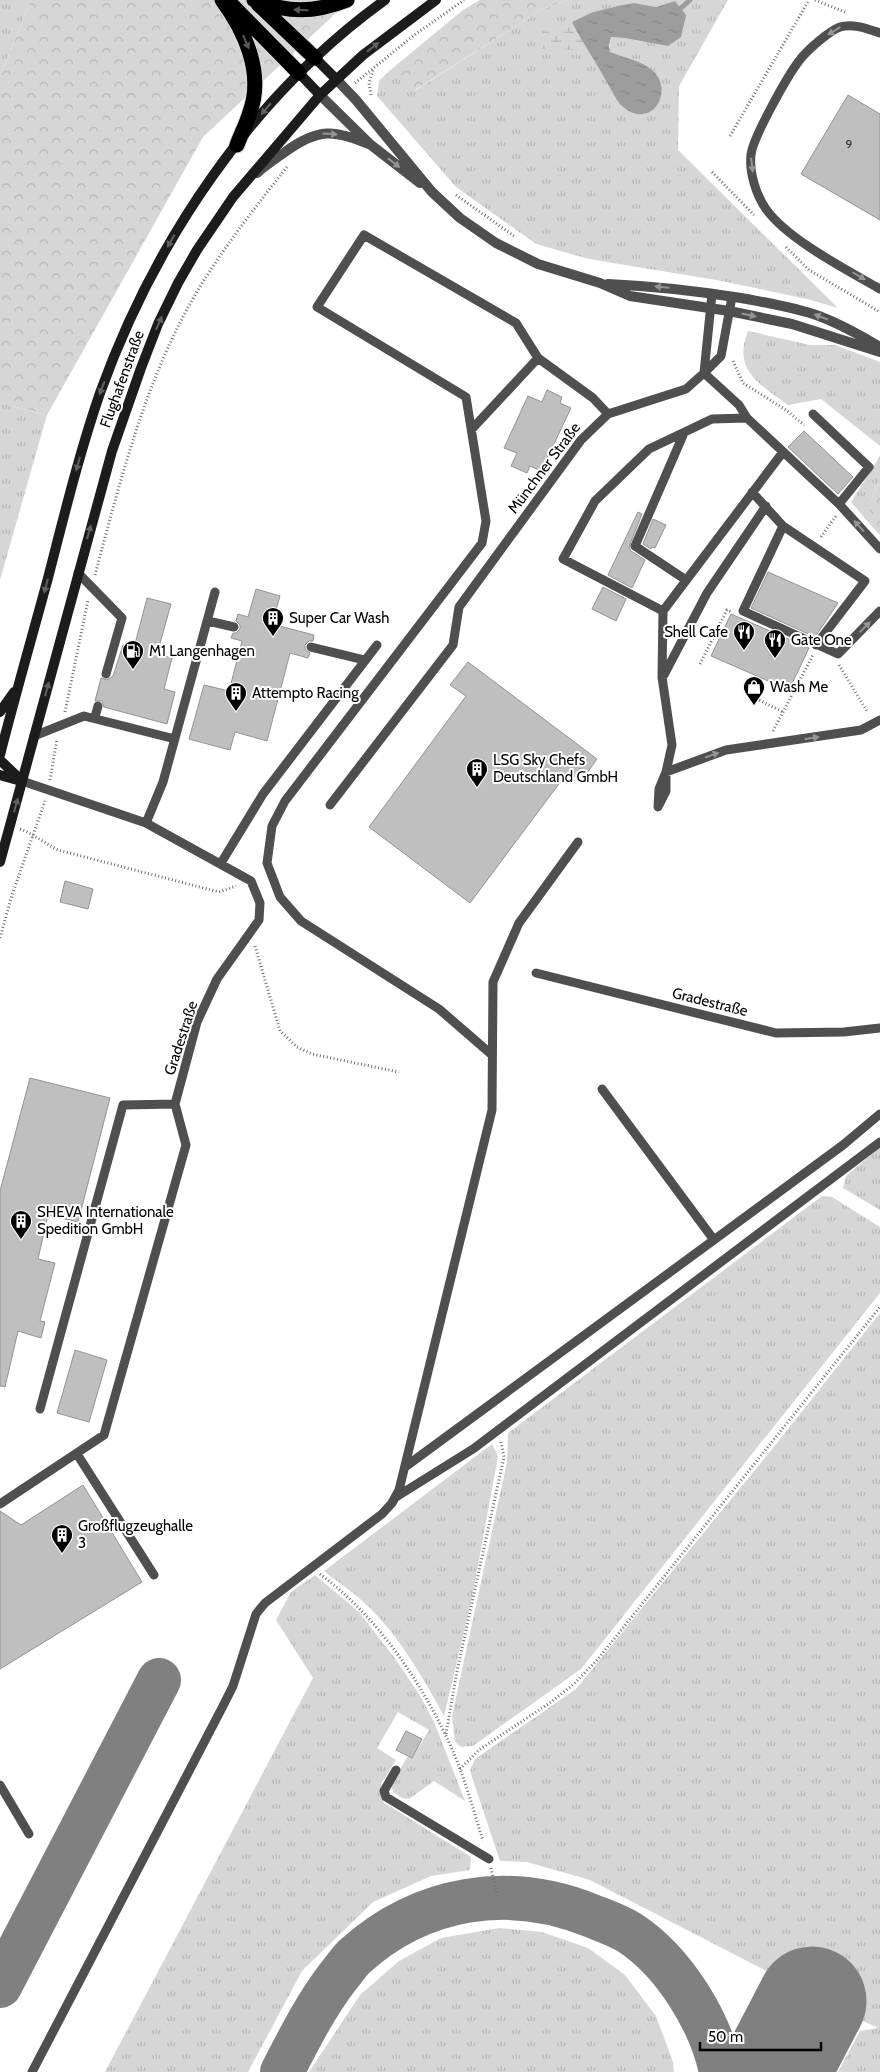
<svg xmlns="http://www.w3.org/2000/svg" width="880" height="2072" viewBox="0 0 880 2072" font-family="Cabin,sans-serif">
	<defs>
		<pattern id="grass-tufts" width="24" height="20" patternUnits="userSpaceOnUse" patternTransform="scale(1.25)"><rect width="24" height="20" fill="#d6d6d6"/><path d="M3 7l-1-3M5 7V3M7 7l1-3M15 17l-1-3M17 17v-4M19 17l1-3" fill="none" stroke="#b6b6b6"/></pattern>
		<pattern id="forest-crowns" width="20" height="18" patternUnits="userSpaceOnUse" patternTransform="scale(1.25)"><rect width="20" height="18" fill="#d6d6d6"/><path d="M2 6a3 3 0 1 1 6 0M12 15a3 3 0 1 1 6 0" fill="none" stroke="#b6b6b6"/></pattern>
		<pattern id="wetland-marsh" width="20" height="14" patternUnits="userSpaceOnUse" patternTransform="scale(1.25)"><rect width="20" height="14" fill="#d6d6d6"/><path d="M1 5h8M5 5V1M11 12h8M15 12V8" fill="none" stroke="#b6b6b6"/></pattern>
		<pattern id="water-ripples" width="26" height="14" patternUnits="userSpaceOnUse" patternTransform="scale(1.25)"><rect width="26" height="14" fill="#9d9d9d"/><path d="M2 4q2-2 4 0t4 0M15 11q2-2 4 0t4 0" fill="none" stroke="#858585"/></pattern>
	</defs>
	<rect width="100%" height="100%" fill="#fff"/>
	<path fill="url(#grass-tufts)" fill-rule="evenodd" d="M0,0H31L0,76Z
		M567,0H728L679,86L678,150L838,308L807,299L722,281L589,259L536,244L456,187L377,96L379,81L388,72L416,90L541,10ZM675,1L625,38L611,37L609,52L621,57L615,97L605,78L593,12L634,3L656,7Z
		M748,331L810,345H835L880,362V446L821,399L788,405C760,384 732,371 748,331Z
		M0,403L47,415L0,580Z
		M880,456V480L869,505V523L851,502Z
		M880,1147V1210L843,1188L846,1176Z
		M822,1196L832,1197L880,1227V1293L581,1669L473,1746L461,1747L455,1742L452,1716L507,1462L508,1433Z
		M880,1313V2072H838L860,2031L878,2028L848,2014L857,1996L791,1961L782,1979L590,1880L527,1862L500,1861L470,1771L475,1759L576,1689L777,1443Z
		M492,1444L498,1456L472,1598L444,1716C423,1678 401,1639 370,1608C356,1594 339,1583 324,1571Z
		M315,1575L359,1612L396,1660L419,1694L434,1722L465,1801L434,1781L409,1799L402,1798L393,1792L391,1784L408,1756L412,1758L429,1730L398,1712L377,1748L396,1760L381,1784L383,1802L471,1857L470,1870L431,1876L373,1902L302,1971L248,2072H105L313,1678L276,1620L291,1592Z
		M499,1928L542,1932L588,1948L625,1975L656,2016L673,2062L674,2072H309L360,1995L399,1961L441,1938Z"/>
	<path fill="url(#forest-crowns)" d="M31,0H350L203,137L47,415L0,403V76Z
		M480,0H567L541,10L415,90L388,72L463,10Z
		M880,480V535L869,523V505Z"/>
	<path fill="url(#wetland-marsh)" d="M572,22L587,50L541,49L536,45L545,29Z"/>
	<path fill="url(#water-ripples)" d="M675,1L686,15L681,37L668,46L625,38L611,37L609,46L610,52C624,58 640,60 652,70C674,88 655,127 627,110C616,103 612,90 605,79C595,60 582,42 572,22L593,12L618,6L634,3L656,7Z"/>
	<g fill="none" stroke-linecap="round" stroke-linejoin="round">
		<path stroke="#9d9d9d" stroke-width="5" d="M681,8L690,0"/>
		<path stroke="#808080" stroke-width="44" d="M0,1986L159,1680
			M282,2072C299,2039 315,2007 337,1978C343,1971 348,1963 354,1957C421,1896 509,1882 592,1916C605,1921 619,1926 630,1933C674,1962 711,2022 721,2072"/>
		<path stroke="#808080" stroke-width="109" d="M775,2072L812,2001"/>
	</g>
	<path fill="#bfbfbf" stroke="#939393" d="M848,95L880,114V220L801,174Z
		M547,390L562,397L560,403L571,408L541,471L530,466L527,473L511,466L517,453L504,448L528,396L542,402Z
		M804,431L853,477L838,494L788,447Z
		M638,512L642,514L629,547L631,551L645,560L632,588L608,575Z
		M653,519L666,525L655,548L652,547L651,549L643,544Z
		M768,572L838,603L815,637L751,608Z
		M603,587L626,599L616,621L592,609Z
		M256,589L280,596L272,624L314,635L313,641H309L305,645V649L310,653L308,658L290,653L267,741L235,732L230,750L189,739L204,685L229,691L242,641L231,638L233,633H236L240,629V625L236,621L238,614L248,617Z
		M147,598L171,604L157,654L172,658L164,689L175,692L167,724L104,707L102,701H95L101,678L107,680L113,676L123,645L134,648Z
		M731,614L809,648L789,690L711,656Z
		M468,662L597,759L587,773L580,768L573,778L567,773L470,903L369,827L466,696L450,685Z
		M65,881L93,889L88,909L60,902Z
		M30,1078L110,1098L78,1222L48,1215L38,1259L55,1263L40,1321L45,1322L41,1338L18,1331L5,1387L0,1386V1191Z
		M75,1350L107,1360L89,1422L57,1413Z
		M83,1485L142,1582L0,1669V1511L21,1525Z
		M406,1731L422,1739L412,1758L396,1750Z"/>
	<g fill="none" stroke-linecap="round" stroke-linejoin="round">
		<g stroke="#dbdbdb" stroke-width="17">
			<path id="highway" d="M222,0C245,31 264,73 250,112C247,123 241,134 237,145
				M254,0C288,13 314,13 347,0
				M258,4L315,58
				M232,5L299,73"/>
		</g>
		<path stroke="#717171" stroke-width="3" stroke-dasharray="1 2.5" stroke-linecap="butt" d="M815,0L847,13
			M355,83L413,36L464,0
			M371,95L369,83L373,70
			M730,136L809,0
			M712,172L754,215
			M456,195L514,236
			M786,247L809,270L880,312
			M733,361L743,383L786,410L804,425
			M821,537L836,516
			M95,575C121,478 146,377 198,290C224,247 256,206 287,167
			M700,664L727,610L732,612
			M839,665L868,713
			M753,697L783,712
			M65,712L88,600
			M773,731L813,655
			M50,780L57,739
			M20,829C34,834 44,843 58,850L219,892L236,886
			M0,938L11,898L45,801
			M255,946L280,1031L297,1047L312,1054L399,1072
			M320,1574C374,1614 416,1674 445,1734C462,1768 472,1805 483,1841
			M446,1734L457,1671L504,1457L501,1442
			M460,1769L479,1750L551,1702L574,1684L598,1659L880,1307
			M491,1868L498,1898"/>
		<path stroke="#4f4f4f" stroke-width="9" d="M880,33C868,29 852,23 840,27C829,31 806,51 799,61C788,75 752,139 751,155C749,172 756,195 766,209C787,239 847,270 880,289
			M538,358L593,398L608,414
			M704,373L712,294
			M813,414L869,467L839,504
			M747,418L839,504L880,549
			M472,429L538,358L516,323L364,235L317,307L466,397L486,521L482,543L285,801L272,826L267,863L280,897L301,921L439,1009L491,1054
			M684,433L635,546L686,580
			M752,492L783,526L865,581L816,645
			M783,526L743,611L838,654L880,611
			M78,573L122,618L106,674
			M663,611L783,452
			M208,621L234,627
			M311,647L365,660
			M664,675L707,593L766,506
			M95,717L98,706
			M34,736L84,716L175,739
			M666,772L726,750L861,730L880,720
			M22,781L146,823L251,881L260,903L259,920L217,979L197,1022L175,1104L123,1105L40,1409
			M330,805L453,645L459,607L581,440L608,414L686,389L704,373L721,356L732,297
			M659,805L666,791V774
			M658,807L659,789L666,772L672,745L662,677L663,611L563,559L595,501L649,449L712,419L747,418L739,405L704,373
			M146,823L163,782L215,592
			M221,863L263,794L377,645
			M536,973L776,1033L844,1032L880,1028
			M602,1089L714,1240
			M77,1454L154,1575
			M405,1467L843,1145L880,1114
			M396,1497L473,1449L880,1142
			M0,1504L104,1435L186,1145L175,1104
			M396,1770L384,1791L386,1797L489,1859
			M0,1785L29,1834
			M32,2072L223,1706L233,1686L256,1614L265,1603L382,1514L392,1503L399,1490L492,1110L493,982L519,923L578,842"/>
		<path stroke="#4f4f4f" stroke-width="10" d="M336,79L356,100L432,192L460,218L496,243L538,264L600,283L630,296L729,311L792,324L880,352
			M320,95L371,145L420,183
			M257,173C266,165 275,159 285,152C318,128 334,129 371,145
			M608,284C653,286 697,291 741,298C767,303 794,307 819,316C840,324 860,335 880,347"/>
		<path stroke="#1c1c1c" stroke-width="10" d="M315,58L336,79
			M299,73L320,95
			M0,712L14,692
			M0,755C15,696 32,637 48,578C64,516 79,454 100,393C155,240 252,96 385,0
			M0,760L22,781
			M0,775L21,781
			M0,862L112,451L141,368L158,324L178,283L197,250L233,197L320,95L363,55L436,0"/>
		<use href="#highway" stroke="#000" stroke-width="15"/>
	</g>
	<defs><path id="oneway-solid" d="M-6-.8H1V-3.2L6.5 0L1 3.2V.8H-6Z" transform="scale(1.25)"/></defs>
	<g fill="#595959">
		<use href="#oneway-solid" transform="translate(301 10) rotate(-178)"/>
		<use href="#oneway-solid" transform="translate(246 42) rotate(67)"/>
	</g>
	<g fill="#959595">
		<use href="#oneway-solid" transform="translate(834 31) rotate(148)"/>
		<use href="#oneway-solid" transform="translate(330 134) rotate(4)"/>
		<use href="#oneway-solid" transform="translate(394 163) rotate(38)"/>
		<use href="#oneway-solid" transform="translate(752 165) rotate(83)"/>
		<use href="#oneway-solid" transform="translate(859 276) rotate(30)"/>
		<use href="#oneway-solid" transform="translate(662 287) rotate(-175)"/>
		<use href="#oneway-solid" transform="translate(749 315) rotate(12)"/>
		<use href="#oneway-solid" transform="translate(821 317) rotate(-159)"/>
		<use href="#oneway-solid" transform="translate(859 526) rotate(-132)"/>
		<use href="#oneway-solid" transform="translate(865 627) rotate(-45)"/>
		<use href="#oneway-solid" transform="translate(812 738) rotate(-9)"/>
		<use href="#oneway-solid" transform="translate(712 755) rotate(-20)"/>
	</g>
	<g fill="#606060">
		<use href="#oneway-solid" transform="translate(373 47) rotate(-38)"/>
		<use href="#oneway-solid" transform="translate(266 109) rotate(130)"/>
		<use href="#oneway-solid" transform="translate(171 241) rotate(119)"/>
		<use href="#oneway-solid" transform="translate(159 323) rotate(-66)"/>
		<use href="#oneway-solid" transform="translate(102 388) rotate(111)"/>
		<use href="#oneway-solid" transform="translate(78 464) rotate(105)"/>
		<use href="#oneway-solid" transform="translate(89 532) rotate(-75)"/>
		<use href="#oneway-solid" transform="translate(46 586) rotate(105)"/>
		<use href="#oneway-solid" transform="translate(47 689) rotate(-75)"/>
		<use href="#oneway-solid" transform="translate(16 805) rotate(-74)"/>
	</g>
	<defs>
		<g id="building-pin" transform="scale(1.125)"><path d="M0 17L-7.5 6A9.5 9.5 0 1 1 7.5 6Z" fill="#000" stroke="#fff"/><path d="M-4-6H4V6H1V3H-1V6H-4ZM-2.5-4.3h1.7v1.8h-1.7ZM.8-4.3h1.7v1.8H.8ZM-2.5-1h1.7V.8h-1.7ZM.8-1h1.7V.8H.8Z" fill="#fff"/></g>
		<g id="restaurant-pin" transform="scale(1.125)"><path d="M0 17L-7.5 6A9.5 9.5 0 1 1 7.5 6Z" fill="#000" stroke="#fff"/><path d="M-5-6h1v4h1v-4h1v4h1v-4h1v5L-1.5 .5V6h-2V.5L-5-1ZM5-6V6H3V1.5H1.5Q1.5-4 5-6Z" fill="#fff"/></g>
		<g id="fuel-pin" transform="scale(1.125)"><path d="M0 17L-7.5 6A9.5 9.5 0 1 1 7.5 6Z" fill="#000" stroke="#fff"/><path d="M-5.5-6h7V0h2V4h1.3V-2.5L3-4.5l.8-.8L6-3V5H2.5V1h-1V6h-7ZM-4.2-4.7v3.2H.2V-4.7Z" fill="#fff"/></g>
		<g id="shop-pin" transform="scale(1.125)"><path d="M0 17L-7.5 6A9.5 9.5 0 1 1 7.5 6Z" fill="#000" stroke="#fff"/><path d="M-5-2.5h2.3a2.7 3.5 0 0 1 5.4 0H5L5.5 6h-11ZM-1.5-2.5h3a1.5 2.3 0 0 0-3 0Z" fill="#fff"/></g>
	</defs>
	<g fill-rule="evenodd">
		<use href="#building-pin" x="273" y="618"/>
		<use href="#restaurant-pin" x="744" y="632"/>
		<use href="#restaurant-pin" x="775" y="640"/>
		<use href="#fuel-pin" x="133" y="651"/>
		<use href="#shop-pin" x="754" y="687"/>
		<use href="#building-pin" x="236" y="693"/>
		<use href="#building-pin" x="477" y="769"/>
		<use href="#building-pin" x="21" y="1221"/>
		<use href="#building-pin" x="62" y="1535"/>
	</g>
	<g text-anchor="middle" stroke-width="4" stroke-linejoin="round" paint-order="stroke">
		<g font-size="12" fill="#303030">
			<text x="849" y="148">9</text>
		</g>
		<g font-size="15" fill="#000" stroke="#fff">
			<text transform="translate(122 379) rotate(-70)" y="5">Flughafenstraße</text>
			<text transform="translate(544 468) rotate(-53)" y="5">Münchner Straße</text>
			<text transform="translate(710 1002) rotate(14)" y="5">Gradestraße</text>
			<text transform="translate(181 1038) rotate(-72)" y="5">Gradestraße</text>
		</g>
		<g font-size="15" fill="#000" stroke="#fff" text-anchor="start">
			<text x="289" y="623">Super Car Wash</text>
			<text x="728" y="637" text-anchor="end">Shell Cafe</text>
			<text x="791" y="645">Gate One</text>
			<text x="149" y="656">M1 Langenhagen</text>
			<text x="770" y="692">Wash Me</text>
			<text x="252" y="698">Attempto Racing</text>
			<text x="493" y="765">LSG Sky Chefs<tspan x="493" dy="17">Deutschland GmbH</tspan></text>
			<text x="37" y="1217">SHEVA Internationale<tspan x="37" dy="17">Spedition GmbH</tspan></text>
			<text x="78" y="1531">Großflugzeughalle<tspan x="78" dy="17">3</tspan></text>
		</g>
	</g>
	<path d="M700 2042v8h121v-8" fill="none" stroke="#000000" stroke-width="2.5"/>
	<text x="708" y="2042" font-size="15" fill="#000000" stroke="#ffffff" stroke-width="4" paint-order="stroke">50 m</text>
</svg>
